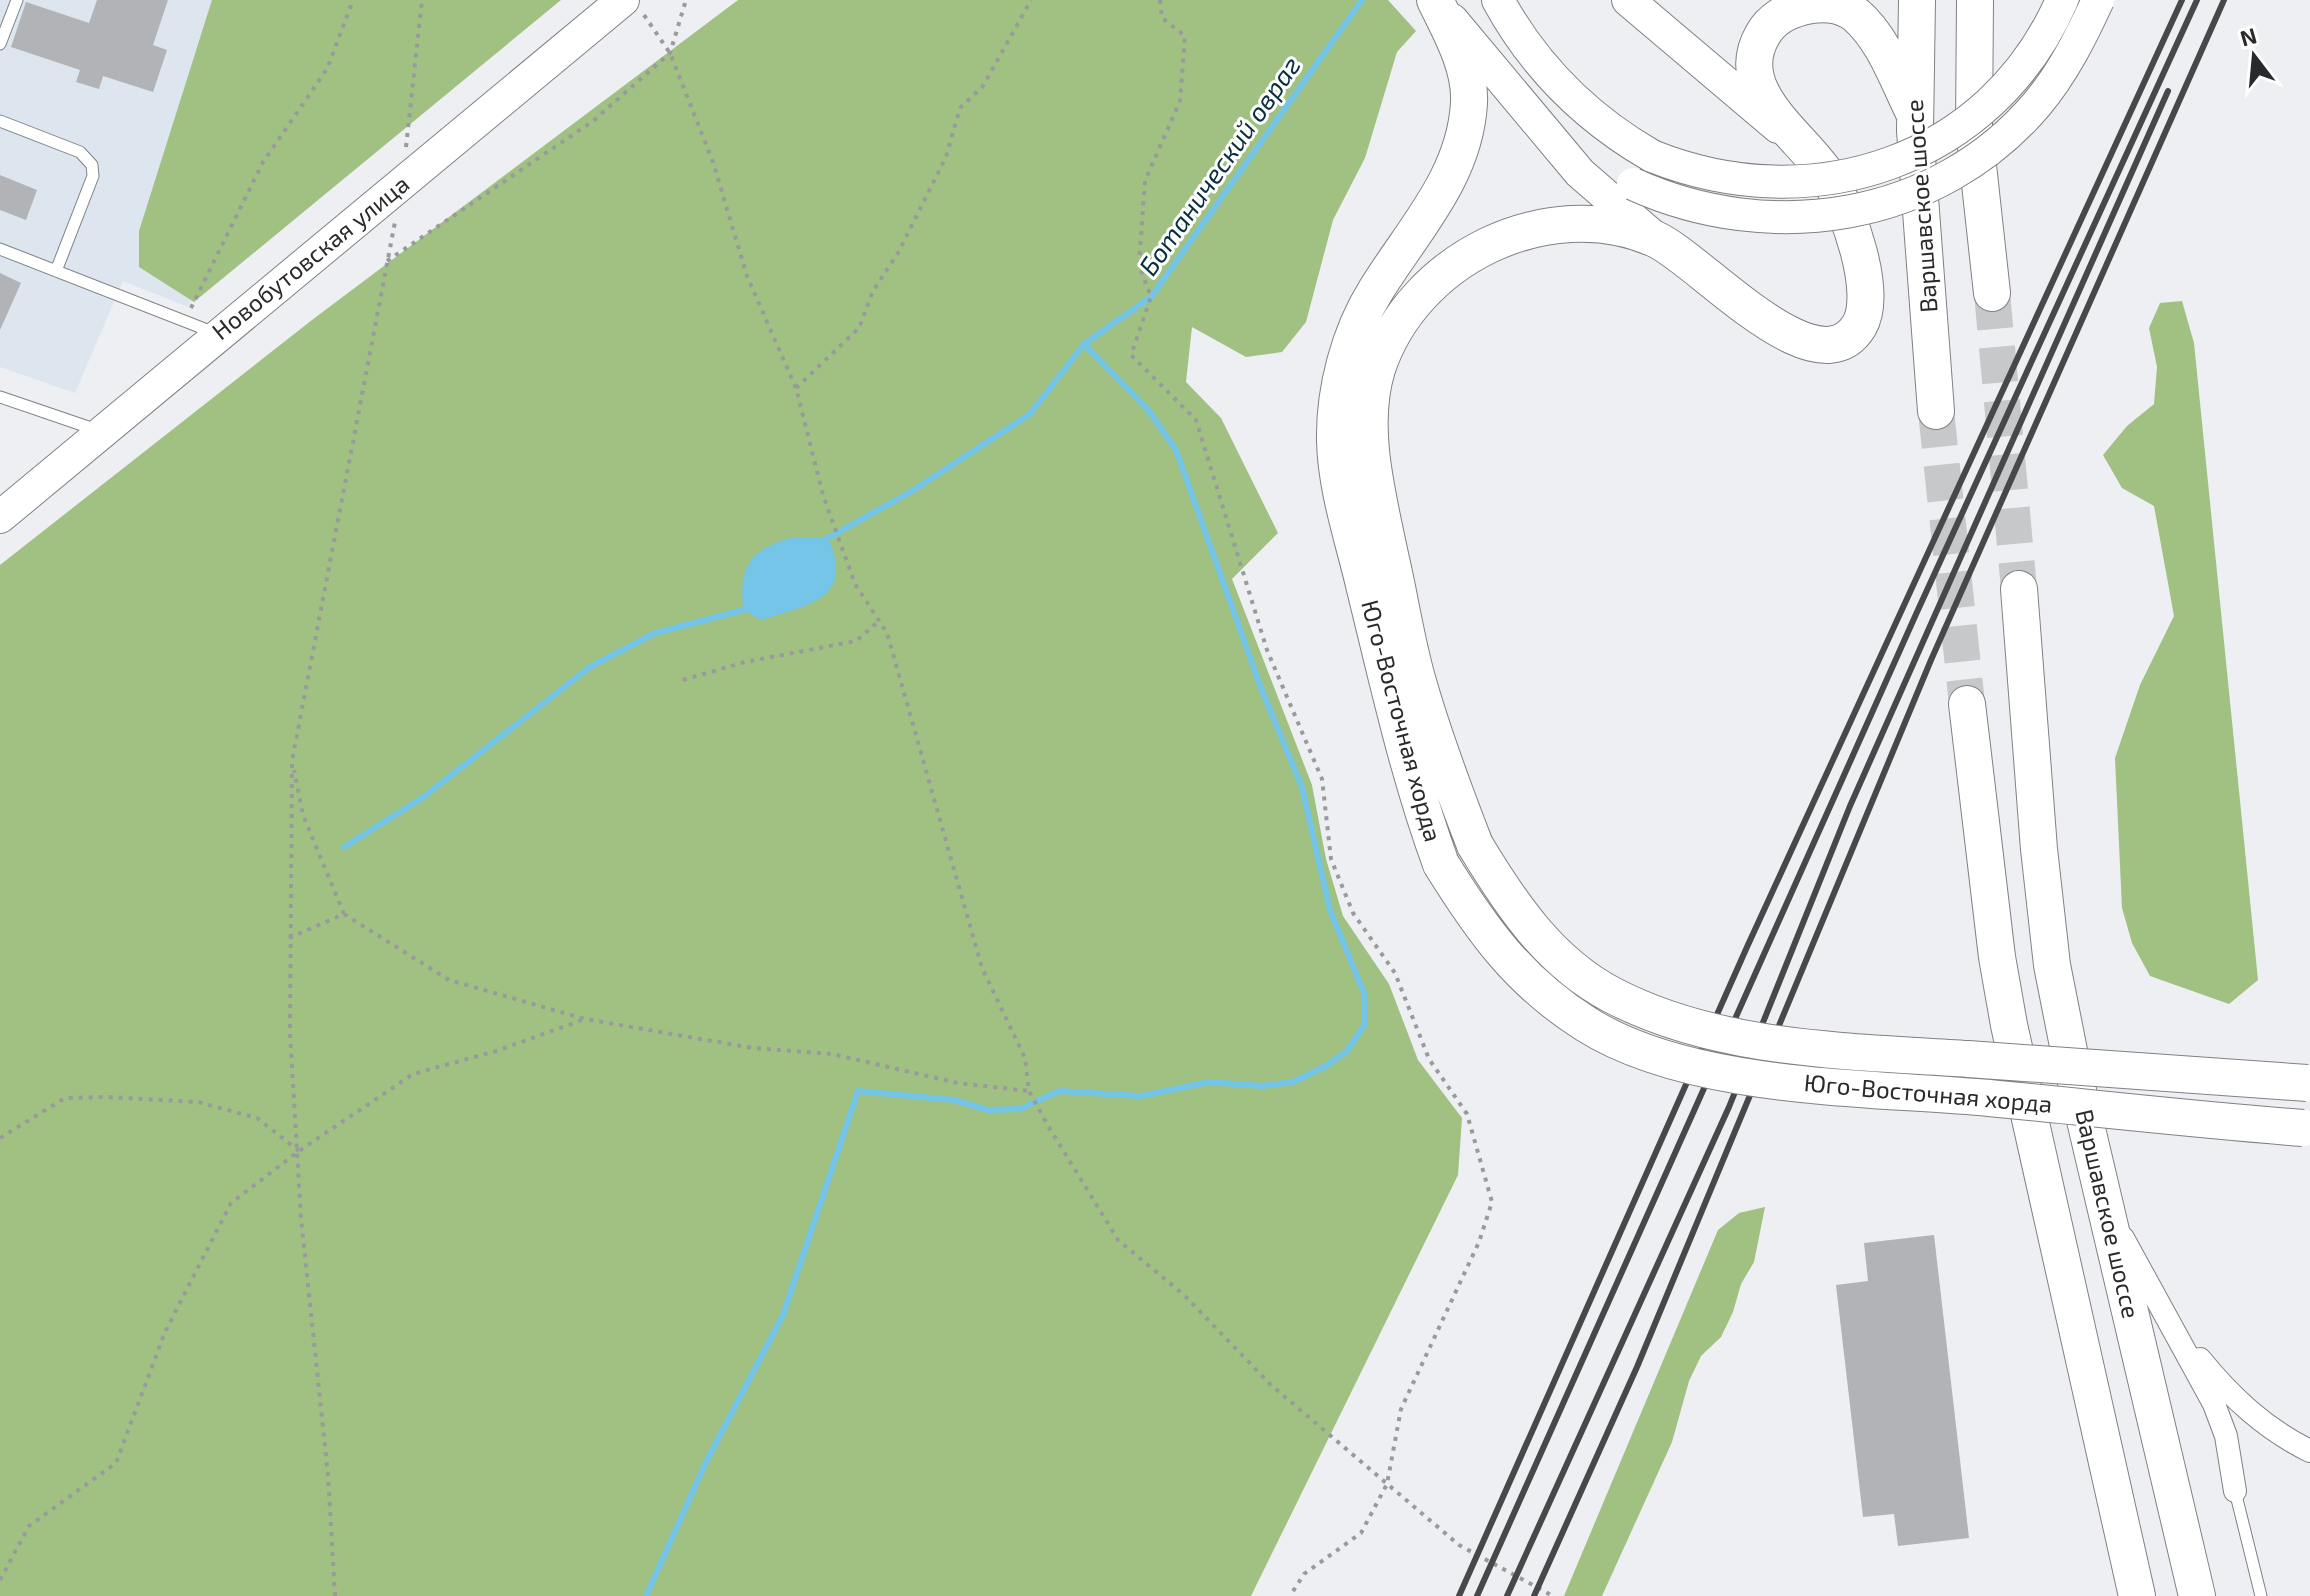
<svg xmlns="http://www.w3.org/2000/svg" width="2310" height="1596" viewBox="0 0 2310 1596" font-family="'Exo 2',sans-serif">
	<rect width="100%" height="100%" fill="#edeff2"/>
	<path fill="#dde5ee" d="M0,0H280L219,220L188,307L123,281L75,393L0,367Z"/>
	<path fill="#a0c182" d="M212,0H561L194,302L139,267V231Z
		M738,0H1388L1416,31L1397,52L1365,158L1333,220L1306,322L1282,352L1246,357L1192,327L1186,382L1221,418L1278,533L1232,579L1312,785L1326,859L1343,916L1389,984L1418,1060L1462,1118L1458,1175L1251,1596H0V565L312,320Z
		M2182,301L2194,343L2258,980L2229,1004L2150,976L2132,943L2122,908L2115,758L2140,685L2174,616L2154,506L2122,488L2103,455L2127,426L2154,404L2157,367L2149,328L2160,303Z
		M1765,1207L1754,1262L1741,1284L1733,1312L1721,1337L1701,1356L1689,1381L1672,1442L1602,1596H1564L1718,1230L1739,1213Z"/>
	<path fill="#74c5e7" d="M795,537L828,538C856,600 807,605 761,620L743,610C739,564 751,548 795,537Z"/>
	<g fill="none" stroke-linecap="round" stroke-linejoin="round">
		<path stroke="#74c5e7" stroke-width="6" d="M828,538L912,491L1030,414L1084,344L1151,297L1362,0
			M344,847L422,798L590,667L655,633L743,610
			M646,1596L706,1462L783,1315L858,1091L954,1100L988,1110L1020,1109L1059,1091L1141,1096L1209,1082L1262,1086L1293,1082L1326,1066L1347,1051L1365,1024L1364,993L1330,910L1302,787L1261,688L1176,450L1149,411L1084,344"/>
	</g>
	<path fill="#b1b3b6" d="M97,0H168L153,45L167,50L153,92L103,76L99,89L76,82L80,70L11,47L26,2L89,23Z
		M0,175L37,190L26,220L0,210Z
		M0,273L21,283L0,330Z
		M1934,1235L1969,1538L1898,1546L1894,1514L1863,1517L1836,1285L1868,1281L1864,1243Z"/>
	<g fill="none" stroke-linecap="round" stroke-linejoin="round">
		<path stroke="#c6c8ca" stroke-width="36" stroke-dasharray="36 18" stroke-linecap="butt" d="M1992,293L2019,589
			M1936,411L1967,704"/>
		<g stroke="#7f8184" stroke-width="13">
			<path id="lane" d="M0,44L17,0
				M0,121L80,152L92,165L93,176L56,271
				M0,249L215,333
				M0,397L97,430
				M2235,1491L2261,1596"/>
		</g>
		<g stroke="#7f8184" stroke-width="24">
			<path id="street" d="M2123,1238L2214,1404L2226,1436L2235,1491
				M2200,1359C2231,1397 2265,1429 2310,1451"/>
		</g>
		<g stroke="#7f8184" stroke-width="34">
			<path id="secondary" d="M1498,0C1535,68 1586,118 1652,156
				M1628,0L1778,127
				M1452,20L1580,173L1654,237
				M0,517L623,0"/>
		</g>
		<g stroke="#7f8184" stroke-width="38">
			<path id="primary" d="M1435,0C1450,31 1471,67 1469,103C1465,177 1413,230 1376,290C1349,333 1334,390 1335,441C1336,490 1354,541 1365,589C1388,682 1408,774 1441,864
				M1917,0L1915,131L1936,411
				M1975,0L1974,129L1992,293
				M2019,589L2039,849L2052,965L2071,1061L2197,1596
				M1967,704L1997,957L2009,1025L2137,1596
				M1475,845C1454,791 1434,738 1418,682C1406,641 1400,597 1390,555C1378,496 1359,428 1377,369C1395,314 1437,270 1489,245C1540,221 1601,215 1655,239C1699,258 1817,394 1859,326C1879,293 1848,209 1829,178C1803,136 1729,92 1763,34C1771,20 1786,11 1802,7C1820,2 1841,3 1856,15C1884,39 1898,81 1914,113"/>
		</g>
		<path stroke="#989a9c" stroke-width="4" stroke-dasharray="4 6" stroke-linecap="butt" d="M1160,0L1162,18L1185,36L1180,101L1145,181L1139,265L1151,297L1131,355L1196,420L1267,650L1322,779L1331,859L1353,913L1395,973L1429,1059L1467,1114L1492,1202L1479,1242L1401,1409L1387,1484L1361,1533L1304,1574L1290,1596
			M644,15L670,53L713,162L747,276L796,388L823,495L855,584L887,633L982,968L1025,1058L1029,1091L1047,1124L1118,1240L1184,1295L1271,1385L1459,1545L1553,1596
			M406,147L422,0
			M387,261L593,121L670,53L686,0
			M191,308L263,162L327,69L353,0
			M796,388L859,328L873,291L898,253L946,157L960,108L983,86L1031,0
			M683,680L745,662L856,641L879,621
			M344,914L449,980L585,1019L753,1048L832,1054L958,1083L1029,1091
			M289,938L344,914L303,815L294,770
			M0,1138L65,1098L107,1097L198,1102L257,1118L299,1151
			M0,1580L29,1526L116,1463L165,1332L231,1203L299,1151L413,1074L496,1051L585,1019
			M335,1596L328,1475L301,1218L290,1033L292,761L395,222"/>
		<use href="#lane" stroke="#fff" stroke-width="11"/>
		<use href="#street" stroke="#fff" stroke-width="22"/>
		<use href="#secondary" stroke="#fff" stroke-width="32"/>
		<use href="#primary" stroke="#fff" stroke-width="36"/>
		<path stroke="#464849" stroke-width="6" d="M1459,1596L1747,947L2182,0
			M1477,1596L1917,612L2197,0
			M1507,1596L1729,1107L1850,806L2168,91
			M1534,1596L1637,1367L1931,660L2224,0"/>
		<g stroke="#7f8184" stroke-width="34" stroke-linecap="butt">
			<path id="secondary-bridge" d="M1652,156C1811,220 1991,163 2062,0
				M1633,184C1769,246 1937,222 2037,104C2063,73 2081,37 2098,0"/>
		</g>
		<g stroke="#7f8184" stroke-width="38" stroke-linecap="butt">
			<path id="primary-bridge" d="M1475,845C1510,903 1549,962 1612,995C1719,1051 1850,1051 1968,1059C2081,1067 2194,1075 2307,1083
				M1441,864C1482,930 1518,981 1586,1024C1690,1090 1867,1087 1989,1098C2094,1108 2198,1120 2303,1128"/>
		</g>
		<use href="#secondary-bridge" stroke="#fff" stroke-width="32"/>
		<use href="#primary-bridge" stroke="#fff" stroke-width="36"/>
	</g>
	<g text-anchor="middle" stroke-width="6" stroke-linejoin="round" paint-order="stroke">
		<g font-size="24" fill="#292a2b" stroke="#fff">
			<text transform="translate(1922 206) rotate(-94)" y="8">Варшавское шоссе</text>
			<text transform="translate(311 258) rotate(-39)" y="8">Новобутовская улица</text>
			<text transform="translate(1401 721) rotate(75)" y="8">Юго-Восточная хорда</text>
			<text transform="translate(1928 1094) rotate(5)" y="8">Юго-Восточная хорда</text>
			<text transform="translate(2107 1214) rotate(77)" y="8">Варшавское шоссе</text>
		</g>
		<g font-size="26" font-style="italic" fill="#072f3d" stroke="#fff">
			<text transform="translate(1220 166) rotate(-55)" y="9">Ботанический овраг</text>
		</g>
	</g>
	<g transform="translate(2254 56) rotate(344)" stroke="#ffffff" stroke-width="6" paint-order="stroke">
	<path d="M0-6L14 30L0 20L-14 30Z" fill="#292a2b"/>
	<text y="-12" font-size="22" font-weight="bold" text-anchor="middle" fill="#292a2b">N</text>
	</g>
</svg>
